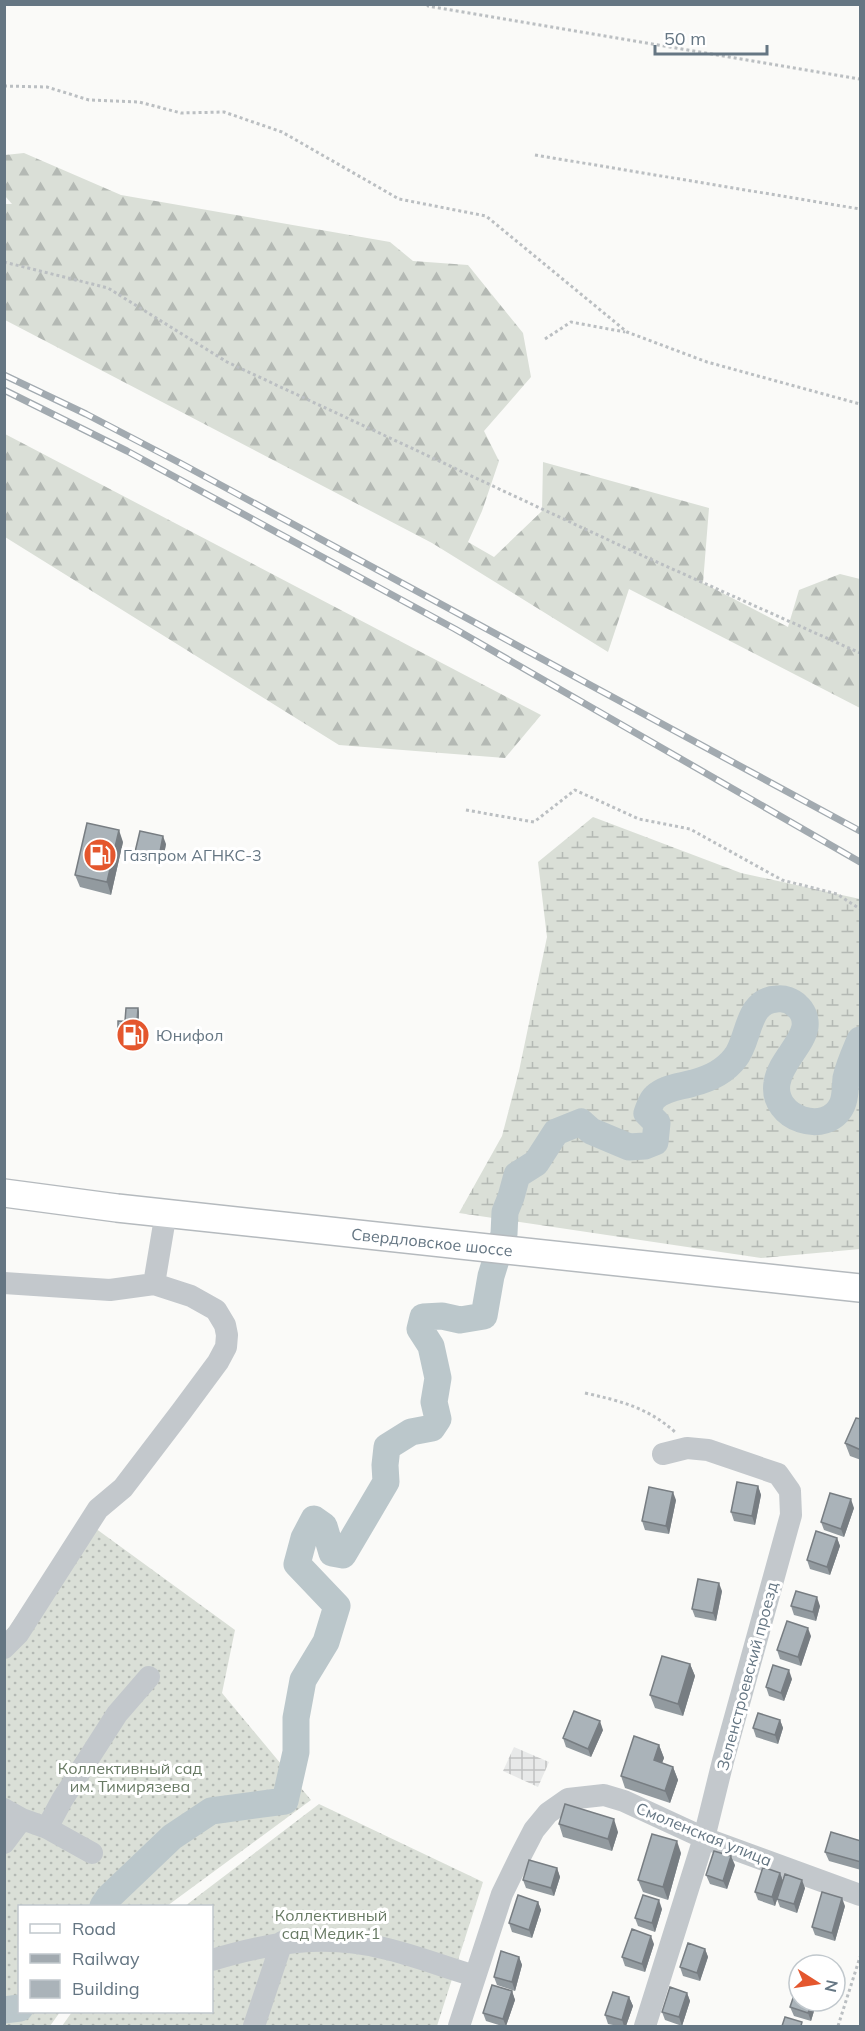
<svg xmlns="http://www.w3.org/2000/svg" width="865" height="2031" viewBox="0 0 865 2031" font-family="Mulish,sans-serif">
	<defs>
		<pattern id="industrial-grid" width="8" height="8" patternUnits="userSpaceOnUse" patternTransform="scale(1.5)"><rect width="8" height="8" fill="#e8e9e9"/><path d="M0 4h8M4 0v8" fill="none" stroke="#c0c1c2"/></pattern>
		<pattern id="forest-firs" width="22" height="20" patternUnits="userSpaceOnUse" patternTransform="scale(1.5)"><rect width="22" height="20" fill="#dadfd7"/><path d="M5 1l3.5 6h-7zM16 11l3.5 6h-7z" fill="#b4b9b4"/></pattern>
		<pattern id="wetland-marsh" width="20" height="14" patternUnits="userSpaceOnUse" patternTransform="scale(1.5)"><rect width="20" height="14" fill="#dadfd7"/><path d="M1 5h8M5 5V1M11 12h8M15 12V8" fill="none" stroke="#b4b9b4"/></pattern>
		<pattern id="garden-dots" width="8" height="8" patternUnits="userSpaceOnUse" patternTransform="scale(1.5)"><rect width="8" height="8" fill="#dadfd7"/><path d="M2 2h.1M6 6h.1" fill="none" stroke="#b4b9b4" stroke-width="1.8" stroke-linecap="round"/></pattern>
	</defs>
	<rect width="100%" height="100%" fill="#fafaf8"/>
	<path fill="url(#industrial-grid)" d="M514,1747L549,1762L538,1787L503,1771Z"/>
	<path fill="url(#forest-firs)" d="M24,153L121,195L390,242L413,261L468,265L523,333L531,377L484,431L499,461L482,511L468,542L494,557L542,511L543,462L709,508L703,583L788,627L799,590L840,574L860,579V708L629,589L608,652L432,543L5,320V204H12L5,196V155Z
		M5,434L541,715L505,758L339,745L5,537Z"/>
	<path fill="url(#wetland-marsh)" d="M593,817L741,873L860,899V1249L761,1258L459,1213L502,1136L519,1071L547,937L538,862Z"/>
	<path fill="url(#garden-dots)" d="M84,1520L235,1630L222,1693L311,1800L167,1906H20V2012H60L50,2026H5V1633Z
		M319,1804L483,1882L437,2026H62L72,2012H212V1906H185Z"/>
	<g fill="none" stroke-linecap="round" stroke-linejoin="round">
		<path stroke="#bbc7cb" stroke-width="27" d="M103,1906L109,1897L172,1837L211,1811L285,1801L296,1752V1718L303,1680L326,1642L337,1606L297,1564L304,1538L314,1519L324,1526L332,1553L343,1555L386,1482L385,1465L387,1447L411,1432L432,1428L438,1419L434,1402L438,1378L431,1346L420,1329L423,1317L442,1316L460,1320L484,1316L491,1276L504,1234L505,1212L511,1197L517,1175L536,1163L556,1132L581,1122L591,1131L629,1147L645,1146L655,1142L657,1123L647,1113C649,1108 651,1100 655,1097C666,1087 680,1087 693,1083C709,1079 725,1071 735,1058C750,1040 746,1000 777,999C784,998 792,1001 797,1006C803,1011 806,1019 805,1027C802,1045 780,1062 777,1083C771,1119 827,1137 842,1105C846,1097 845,1086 846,1078C849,1065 855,1052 860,1040
			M4,2010L20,2008"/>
		<g stroke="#b5babe" stroke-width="30">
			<path id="major" d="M4,1193L117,1208L860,1288"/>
		</g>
		<path stroke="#bbbfc2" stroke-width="3" stroke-dasharray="3 3" stroke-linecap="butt" d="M428,4V6L860,79
			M4,86L47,87L89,100L139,102L181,113L224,112L282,132L399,199L486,216L627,332L707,362L860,404
			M535,155L860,209
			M4,262L108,288L227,362L630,550L860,653
			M545,339L571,322L625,332
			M466,810L534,822L575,790L639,819L690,829L782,880L837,894L860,909
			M585,1393C620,1401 647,1407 675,1432
			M838,2026L860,1957"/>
		<path stroke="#c3c8cc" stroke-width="22" d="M4,1283L110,1290L154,1284
			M4,1648L18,1634L98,1509L123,1488L181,1412L218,1362L226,1347L227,1335L225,1325L216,1310L191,1296L154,1284L166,1212
			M4,1809L22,1819L47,1828L92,1853
			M47,1828L62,1800L117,1714L149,1677
			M4,1843L22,1819
			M212,1960C269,1943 323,1933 383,1948C414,1955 444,1967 475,1976
			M254,2026L282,1942
			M459,2026L502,1894L521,1855L534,1830L548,1813L568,1799L604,1795L624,1801L704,1838L860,1895
			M645,2026L704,1838L723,1761L791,1515L790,1491L778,1474L708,1450L687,1448L663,1454"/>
		<use href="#major" stroke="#fff" stroke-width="27"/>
		<g stroke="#a2aab0" stroke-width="7">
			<path id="rail" d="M4,375L86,414L180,463L860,831
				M4,390L127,451L455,629L860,862"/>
		</g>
		<use href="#rail" stroke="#fff" stroke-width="4.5" stroke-dasharray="14" stroke-linecap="butt"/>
	</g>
	<path fill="#929a9f" d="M123,842L111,895L80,887L75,875Z
		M166,844L162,865L138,860L135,852Z
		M138,1008L139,1012V1022L143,1030L142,1044L121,1043L118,1035L125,1021Z
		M861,1419V1460L850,1456L845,1443Z
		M758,1486L761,1495L755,1525L734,1521L731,1512Z
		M676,1500L669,1534L645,1530L642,1521Z
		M854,1508L844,1537L824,1530L821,1522Z
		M837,1538L840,1546L830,1575L810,1569L807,1560Z
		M722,1591L716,1621L695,1617L692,1609Z
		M791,1606H820L816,1621L794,1615Z
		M811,1636L801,1666L780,1659L777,1650Z
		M690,1664L695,1676L683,1716L655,1708L650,1695Z
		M792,1679L784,1701L769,1696L766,1687Z
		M780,1720L783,1728L778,1744L756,1737L753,1728Z
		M603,1730L591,1757L566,1747L563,1738Z
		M659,1745L664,1758L662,1763L673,1767L678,1780L670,1803L625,1788L621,1776Z
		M559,1824L618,1832L612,1851L563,1837Z
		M861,1841V1870L829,1861L825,1852Z
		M681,1853L668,1900L643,1892L638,1880Z
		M735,1865L727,1889L710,1884L706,1875Z
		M557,1868L560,1877L554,1896L526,1888L523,1880Z
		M780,1873L783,1881L805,1888L797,1913L780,1907L777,1899L775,1906L758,1900L755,1892Z
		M538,1902L541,1910L532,1938L512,1932L509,1923Z
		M845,1906L835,1941L815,1935L812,1927Z
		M662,1909L655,1932L638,1926L635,1918Z
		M654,1944L645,1972L625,1966L622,1957Z
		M705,1949L708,1957L700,1981L683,1976L680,1967Z
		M519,1957L522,1965L515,1991L497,1985L494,1977Z
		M512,1991L515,2000L506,2026H502L486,2021L483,2013Z
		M687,1993L690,2001L682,2026L665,2020L662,2012Z
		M629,1997L633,2006L626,2026H618L608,2024L605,2015Z
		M799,2001H817L811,2021L794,2016L790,2007Z"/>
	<path fill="#777d82" d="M119,830L123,842L111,895L107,882Z
		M163,836L166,844L162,865L159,857Z
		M138,1008L139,1012L138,1030L137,1026Z
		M140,1022L143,1030L142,1044L139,1036Z
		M758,1486L761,1495L755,1525L752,1516Z
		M673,1492L676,1500L669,1534L666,1526Z
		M851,1499L854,1508L844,1537L841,1529Z
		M837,1538L840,1546L830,1575L827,1567Z
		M719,1583L722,1591L716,1621L713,1613Z
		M817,1597L820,1606L816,1621L813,1612Z
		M808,1628L811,1636L801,1666L798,1657Z
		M690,1664L695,1676L683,1716L678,1704Z
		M789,1670L792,1679L784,1701L781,1693Z
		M780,1720L783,1728L778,1744L775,1735Z
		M600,1721L603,1730L591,1757L588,1749Z
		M659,1745L664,1758L658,1773L654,1760Z
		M673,1767L678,1780L670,1803L665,1791Z
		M614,1819L618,1832L612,1851L608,1839Z
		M677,1841L681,1853L668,1900L663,1887Z
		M731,1856L735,1865L727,1889L723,1881Z
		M557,1868L560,1877L554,1896L551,1888Z
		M780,1873L783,1881L775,1906L772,1897Z
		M802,1880L805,1888L797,1913L794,1904Z
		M842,1898L845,1906L835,1941L832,1933Z
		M659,1900L662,1909L655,1932L652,1923Z
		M538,1902L541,1910L532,1938L529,1930Z
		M651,1936L654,1944L645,1972L642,1964Z
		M705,1949L708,1957L700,1981L697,1973Z
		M519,1957L522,1965L515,1991L512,1982Z
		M512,1991L515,2000L506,2026L503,2019Z
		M687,1993L690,2001L682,2026L679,2017Z
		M629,1997L633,2006L626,2026H624L622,2020Z
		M812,2001H817L811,2021L808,2013Z"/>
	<path fill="#aab3b9" stroke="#777d82" stroke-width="1.5" d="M87,823L119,830L107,882L75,875Z
		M140,831L163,836L159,857L135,852Z
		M126,1008H138L137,1022L125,1021Z
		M118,1021L140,1022L139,1036L118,1035Z
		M856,1418L861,1419V1450L845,1443Z
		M737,1482L758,1486L752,1516L731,1512Z
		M649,1487L673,1492L666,1526L642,1521Z
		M830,1493L851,1499L841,1529L821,1522Z
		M816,1531L837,1538L827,1567L807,1560Z
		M698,1579L719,1583L713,1613L692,1609Z
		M796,1591L817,1597L813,1612L791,1606Z
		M787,1621L808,1628L798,1657L777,1650Z
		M662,1656L690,1664L678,1704L650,1695Z
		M773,1665L789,1670L781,1693L766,1687Z
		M574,1711L600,1721L588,1749L563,1738Z
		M758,1713L780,1720L775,1735L753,1728Z
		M634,1736L659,1745L654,1760L673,1767L665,1791L621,1776Z
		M565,1804L614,1819L608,1839L559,1824Z
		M831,1832L861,1841V1862L825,1852Z
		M652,1834L677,1841L663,1887L638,1880Z
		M714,1851L731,1856L723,1881L706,1875Z
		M529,1860L557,1868L551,1888L523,1880Z
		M763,1867L780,1873L772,1897L755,1892Z
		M785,1874L802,1880L794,1904L777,1899Z
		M822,1892L842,1898L832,1933L812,1927Z
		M518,1895L538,1902L529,1930L509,1923Z
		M643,1895L659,1900L652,1923L635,1918Z
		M632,1929L651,1936L642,1964L622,1957Z
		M688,1943L705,1949L697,1973L680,1967Z
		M501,1951L519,1957L512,1982L494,1977Z
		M798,1983L799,2001H812L808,2013L790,2007Z
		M492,1985L512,1991L503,2019L483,2013Z
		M670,1987L687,1993L679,2017L662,2012Z
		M613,1992L629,1997L622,2020L605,2015Z
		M785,2017L802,2022L801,2026H782Z"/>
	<defs>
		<g id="fuel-disc" transform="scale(1.725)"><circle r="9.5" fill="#e4572e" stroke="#fff"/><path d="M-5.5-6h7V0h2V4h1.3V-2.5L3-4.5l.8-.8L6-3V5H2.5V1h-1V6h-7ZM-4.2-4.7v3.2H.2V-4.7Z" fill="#fff"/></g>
	</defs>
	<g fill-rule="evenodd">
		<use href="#fuel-disc" x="100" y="855"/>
		<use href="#fuel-disc" x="133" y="1035"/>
	</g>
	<g text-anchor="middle" stroke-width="6" stroke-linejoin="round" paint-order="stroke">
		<g font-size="16" fill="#657683" stroke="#fff" text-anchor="start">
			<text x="123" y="861">Газпром АГНКС-3</text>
			<text x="156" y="1041">Юнифол</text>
		</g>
		<g font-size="16" fill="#657683" stroke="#fff">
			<text transform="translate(432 1242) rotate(6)" y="6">Свердловское шоссе</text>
			<text transform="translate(747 1676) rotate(-75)" y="6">Зеленстроевский проезд</text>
			<text transform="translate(704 1834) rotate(22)" y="6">Смоленская улица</text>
		</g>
		<g font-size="16" fill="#687a64" stroke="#fff">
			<text x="130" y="1774">Коллективный сад<tspan x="130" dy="18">им. Тимирязева</tspan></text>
			<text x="331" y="1921">Коллективный<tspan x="331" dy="18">сад Медик-1</tspan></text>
		</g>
	</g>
	<rect width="865" height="2031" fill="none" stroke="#657683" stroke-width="12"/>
	<rect x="18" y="1905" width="195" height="108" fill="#ffffff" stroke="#c1c8cd" stroke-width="1.5"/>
	<rect x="30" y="1924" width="30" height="9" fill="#ffffff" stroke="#c1c8cd" stroke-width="1.5"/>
	<text x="72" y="1935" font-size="18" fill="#657683">Road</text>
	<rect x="30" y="1954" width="30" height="9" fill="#a2aab0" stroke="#c1c8cd" stroke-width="1.5"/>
	<text x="72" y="1965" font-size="18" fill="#657683">Railway</text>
	<rect x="30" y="1980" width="30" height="18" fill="#aab3b9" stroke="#c1c8cd" stroke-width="1.5"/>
	<text x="72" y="1995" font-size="18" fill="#657683">Building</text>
	<g transform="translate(817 1983) rotate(102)"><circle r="28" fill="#ffffff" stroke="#c1c8cd" stroke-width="1.5"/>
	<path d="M0-4.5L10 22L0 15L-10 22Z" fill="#e4572e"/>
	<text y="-9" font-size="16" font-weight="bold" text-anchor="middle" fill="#657683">N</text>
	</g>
	<path d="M655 45v9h112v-9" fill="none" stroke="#657683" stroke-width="3"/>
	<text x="664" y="45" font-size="18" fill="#657683" stroke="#ffffff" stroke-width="4.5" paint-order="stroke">50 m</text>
</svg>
